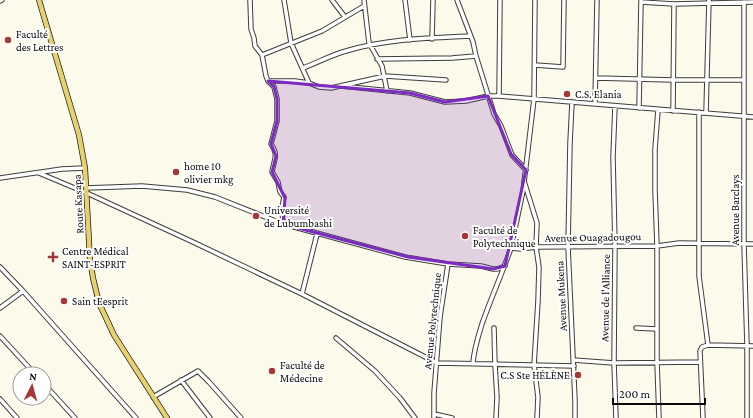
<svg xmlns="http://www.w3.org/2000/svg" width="753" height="418" viewBox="0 0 753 418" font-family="'Crimson Pro',serif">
	<rect width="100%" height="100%" fill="#fcfaea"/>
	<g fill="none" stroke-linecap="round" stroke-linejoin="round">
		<g stroke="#3d3d3d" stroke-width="5.5">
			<path id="minor" d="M250,0L251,29L254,38L255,46L262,55L266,76L268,81L274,87L277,99V121L271,144C279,156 274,159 272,172L278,182L280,192L284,197L282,207L283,224
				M284,0L291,43L309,83
				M332,0L345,17
				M364,0L369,43L382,66L387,91
				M405,0L410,40
				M457,0L473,42L476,56L494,114L501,126L512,155L526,170
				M0,1L2,0
				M641,2L674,4L753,2
				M744,2V244L747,346V418
				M432,39L433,0
				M262,55L322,31L364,6
				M377,59L452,58L476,56
				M535,65L563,67L564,0
				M303,68C317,63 331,55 346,51C386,39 429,38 470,36
				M596,78L673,80H744
				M268,81H295L309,83L319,87L331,88L385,76L446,80
				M341,86L410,93L445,102L466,101L488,96H499L753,117
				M499,96L500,0
				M572,102L570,143L568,247L575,400V418
				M595,104L597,0
				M615,106L613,157L615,246L614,363L616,418
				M639,108L641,1
				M658,110L655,149V190L657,246V362L659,418
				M673,111L674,4
				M699,112V276L708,345L753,346
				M706,113L709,0
				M39,173L89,194L193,242L302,294L437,363L574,366
				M0,178L62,169L85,168
				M524,181L537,223L536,247L539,267L538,301L534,365L538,397L537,418
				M86,188L142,186L187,190L215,197L283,224L405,257L448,264L481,266L493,269H497L505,266
				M511,248L523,191L534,99L535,0
				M0,267L23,291L136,418
				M302,294L317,234
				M0,308L23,291
				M494,328L495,365L497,397L496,418
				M636,328L657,329
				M0,336L35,374
				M336,338L375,371L400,398L415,418
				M573,360L614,363L700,362
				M473,363C474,349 478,337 482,324C491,298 502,274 511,248L521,249L536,247L657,246L679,243L753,244
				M181,380L210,418
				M44,384L75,418
				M153,397L198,371L209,382L241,418
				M0,399L17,418
				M434,414L452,418
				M434,418V393L440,317L448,264
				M703,418L700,351L702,347L708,345"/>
		</g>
		<g stroke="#1b1b1b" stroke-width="6">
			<path id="major" d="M39,0L79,135L85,168L90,260L93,278L99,303L114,335L167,418"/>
		</g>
		<use href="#minor" stroke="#fff" stroke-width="3.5"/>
		<use href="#major" stroke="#e6d070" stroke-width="4.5"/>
	</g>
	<path fill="#7b2cbf" fill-opacity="0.2" stroke="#7b2cbf" stroke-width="3" stroke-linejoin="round" d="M268,81L410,93L445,102L488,96L511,154L526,170L505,266L493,269L408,257L283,224L285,198L272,172L276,156L271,144L277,121V99L274,87Z"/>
	<g fill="#a63735" stroke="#fff" stroke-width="1.5">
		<circle cx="8" cy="40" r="4"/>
		<circle cx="567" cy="94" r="4"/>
		<circle cx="176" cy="172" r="4"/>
		<circle cx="256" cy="216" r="4"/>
		<circle cx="465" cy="236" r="4"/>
		<path d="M51 251h4v4h4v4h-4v4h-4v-4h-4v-4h4z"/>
		<circle cx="64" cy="301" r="4"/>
		<circle cx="272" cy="371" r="4"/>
		<circle cx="578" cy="375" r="4"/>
	</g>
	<g text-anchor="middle" stroke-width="4" stroke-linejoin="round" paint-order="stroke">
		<g font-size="11" fill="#0a0a0a" stroke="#fff" text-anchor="start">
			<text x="16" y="38">Faculté<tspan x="16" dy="13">des Lettres</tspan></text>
			<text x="575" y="98">C.S. Elania</text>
			<text x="184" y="170">home 10<tspan x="184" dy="13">olivier mkg</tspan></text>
			<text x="264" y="214">Université<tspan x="264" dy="13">de Lubumbashi</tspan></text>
			<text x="473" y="234">Faculté de<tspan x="473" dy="13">Polytechnique</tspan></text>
			<text x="62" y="255">Centre Médical<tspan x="62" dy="13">SAINT-ESPRIT</tspan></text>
			<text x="72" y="305">Sain tEesprit</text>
			<text x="280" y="369">Faculté de<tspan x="280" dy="13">Médecine</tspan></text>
			<text x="570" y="379" text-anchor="end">C.S Ste HÉLÈNE</text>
		</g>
		<g font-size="11" fill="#0a0a0a" stroke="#fff">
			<text transform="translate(78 204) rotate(-93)" y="4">Route Kasapa</text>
			<text transform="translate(735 210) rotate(-90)" y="4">Avenue Barclays</text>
			<text transform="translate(593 237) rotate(-1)" y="4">Avenue Ouagadougou</text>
			<text transform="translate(561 296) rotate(-93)" y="4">Avenue Mukena</text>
			<text transform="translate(605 298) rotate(-89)" y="4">Avenue de l'Alliance</text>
			<text transform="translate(432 321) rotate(-84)" y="4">Avenue Polytechnique</text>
		</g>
	</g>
	<g transform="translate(32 386) rotate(6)"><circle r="19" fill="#ffffff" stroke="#9d9d9d"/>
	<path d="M0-3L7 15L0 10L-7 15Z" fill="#a63735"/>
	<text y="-6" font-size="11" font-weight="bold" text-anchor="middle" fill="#0a0a0a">N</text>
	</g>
	<path d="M613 398v6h92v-6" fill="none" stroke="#0a0a0a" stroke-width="2"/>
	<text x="619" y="398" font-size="12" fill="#0a0a0a" stroke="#ffffff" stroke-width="3" paint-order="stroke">200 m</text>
</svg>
